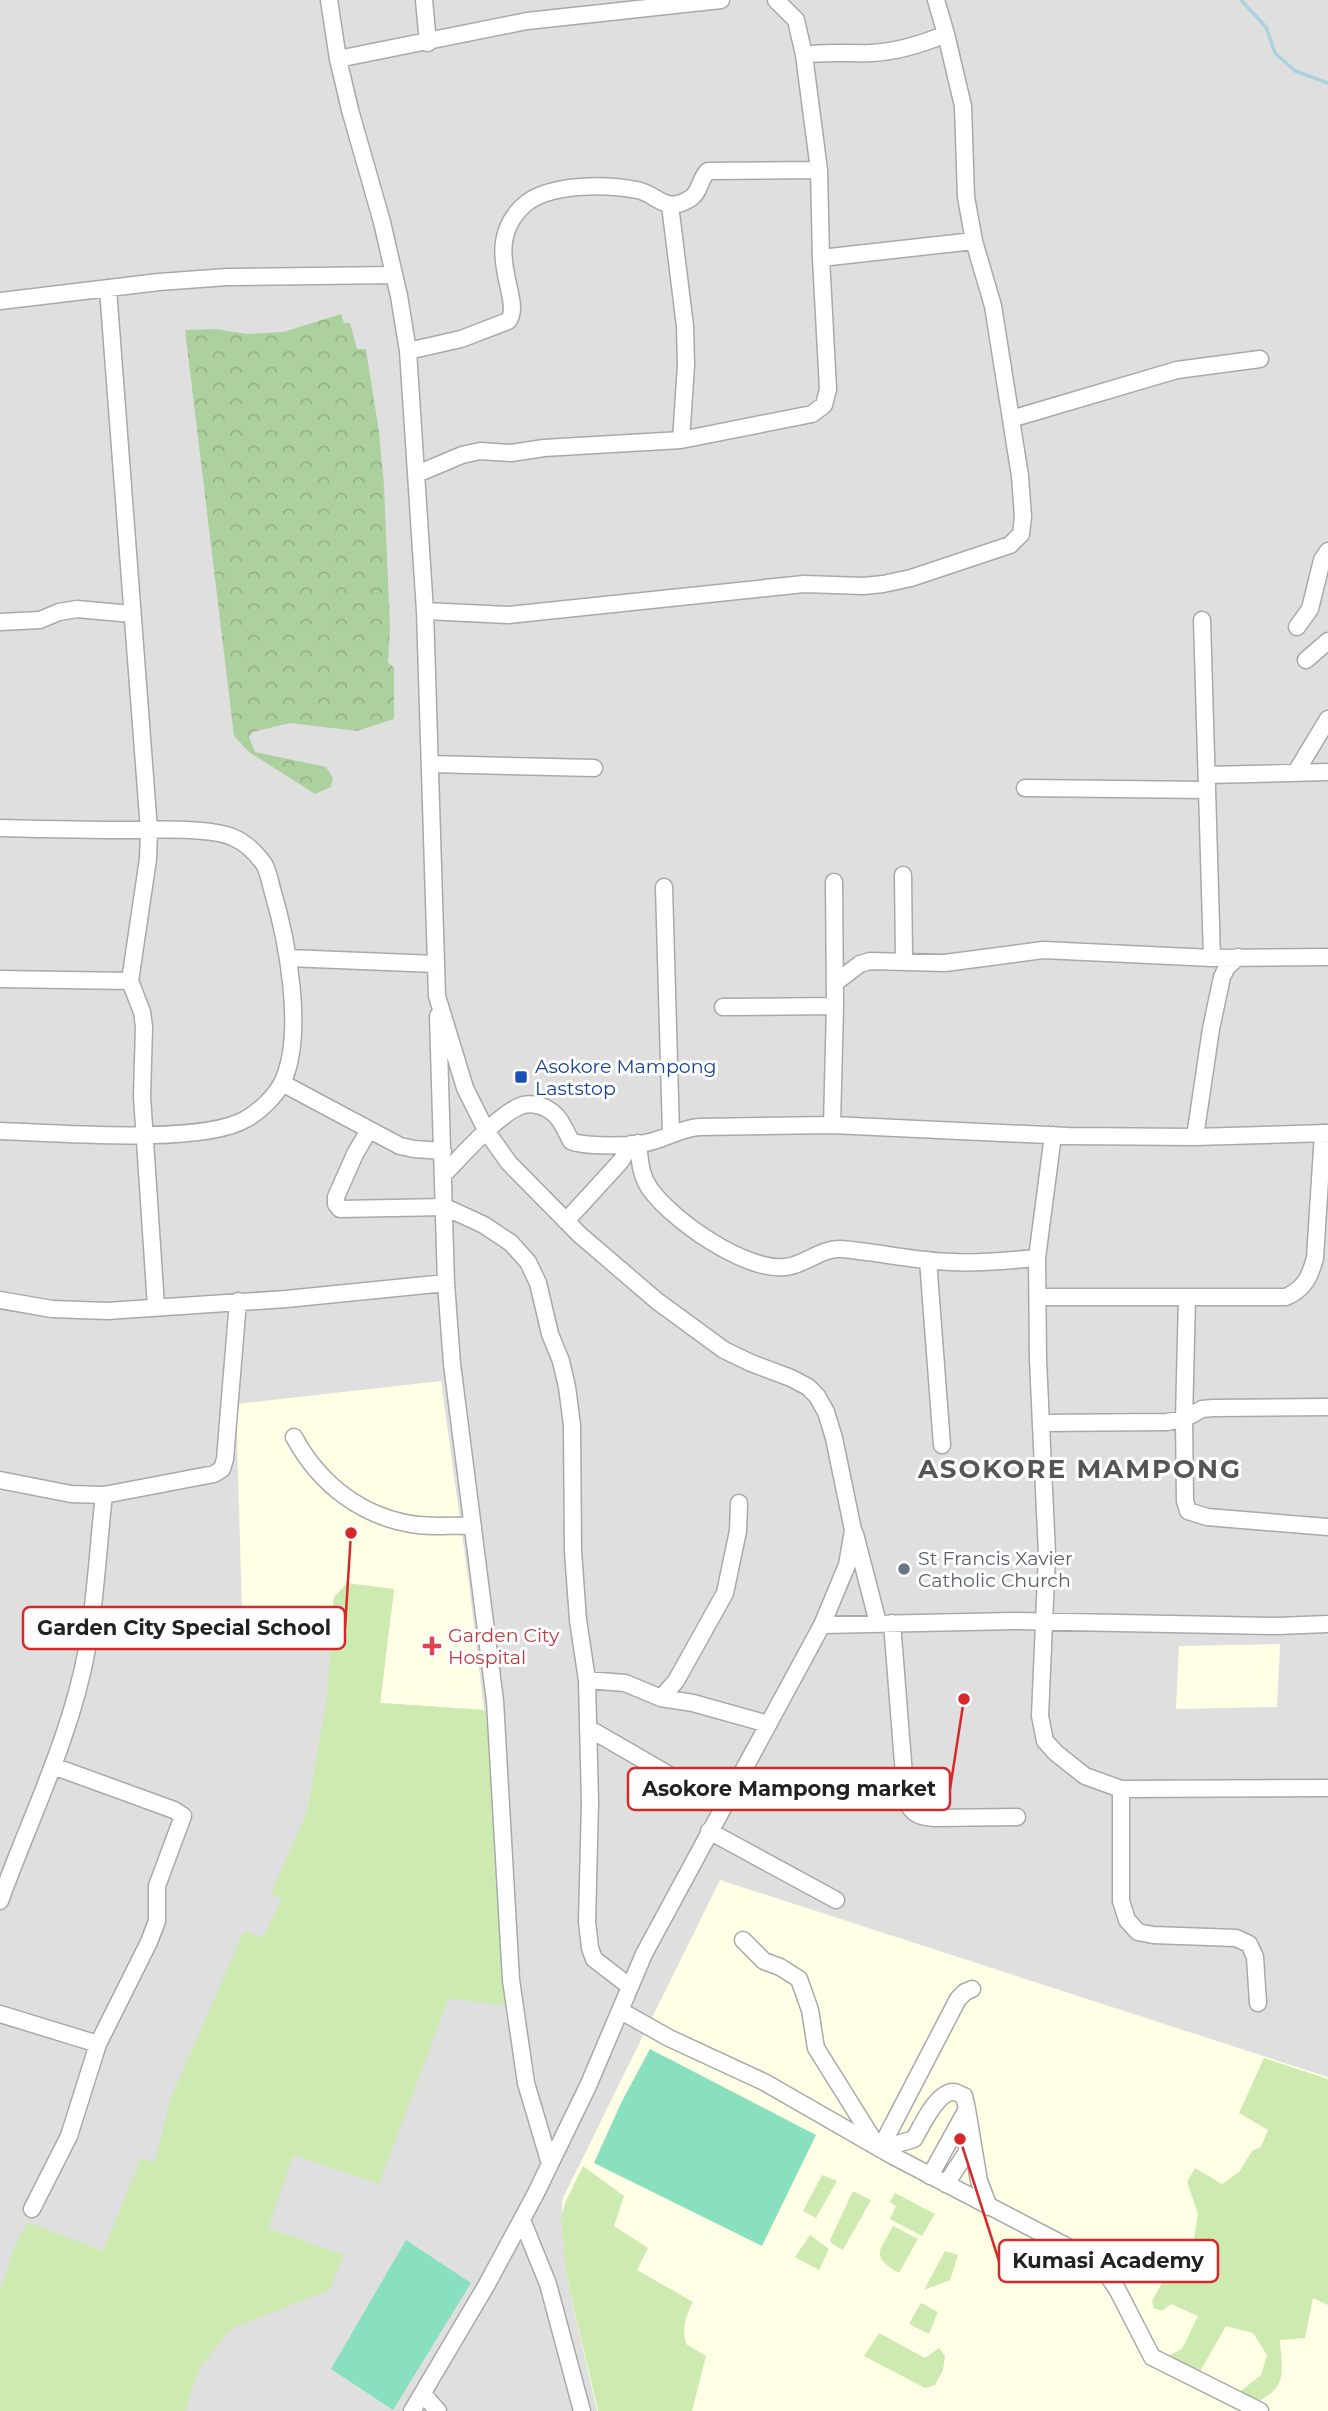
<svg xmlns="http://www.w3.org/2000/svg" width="1328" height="2411" viewBox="0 0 1328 2411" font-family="Montserrat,sans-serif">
	<defs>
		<pattern id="forest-crowns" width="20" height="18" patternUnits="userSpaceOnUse" patternTransform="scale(1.75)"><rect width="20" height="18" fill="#add19e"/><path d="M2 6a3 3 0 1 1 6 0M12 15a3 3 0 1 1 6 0" fill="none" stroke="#95b388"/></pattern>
	</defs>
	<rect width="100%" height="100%" fill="#f2efe9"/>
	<path fill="#e0dfdf" d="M0,0H1328V2411H0Z"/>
	<path fill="#ffffe5" d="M441,1381L469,1585L484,1710L380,1703L394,1589L334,1597L333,1614L247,1624L242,1611L236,1404Z
		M1280,1644L1277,1707L1176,1709L1179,1646Z
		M720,1880L1328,2077V2411H597L566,2274L562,2200Z"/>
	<path fill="#cdebb0" d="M347,1583L394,1589L380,1703L484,1710L492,1745L507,2005L448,1999L379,2184L293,2155L268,2228L344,2255L329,2290L231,2329L199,2369L185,2411H0V2291L14,2248L28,2222L103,2251L141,2158L155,2163L170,2100L244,1931L263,1938L281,1900L271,1893L307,1812L327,1697L334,1597Z
		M1264,2058L1328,2079V2305L1313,2298L1305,2338L1280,2340C1284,2385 1285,2388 1244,2409L1237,2394L1261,2375L1267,2355L1253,2333L1226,2326L1194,2382L1180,2380L1166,2357L1182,2349L1198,2316L1171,2304L1162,2311L1154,2308L1152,2301L1170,2268L1179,2270L1191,2257L1198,2214L1187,2182L1195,2168L1222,2184L1239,2172L1252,2151L1261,2147L1268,2130L1239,2113Z
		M583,2166L624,2196L614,2226L648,2248L637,2270L693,2302C685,2318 682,2327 686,2344L706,2356L692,2411H598L566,2274L561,2218L565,2203Z
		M822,2175L837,2181L816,2218L803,2211Z
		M853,2191L871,2200L843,2250L831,2243L830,2240Z
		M895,2193L935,2214L922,2236L890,2219L896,2206L890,2202Z
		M893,2226L918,2239L899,2273C870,2256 879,2252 893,2226Z
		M810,2235L829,2249L819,2270L795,2257Z
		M945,2251L958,2255L950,2280L924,2290Z
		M921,2303L938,2312L929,2334L909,2324Z
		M879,2333L925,2358L939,2348L945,2356L943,2370L935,2385L925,2388L864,2356Z"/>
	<path fill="url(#forest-crowns)" d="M341,314L344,323H350L357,349H366L379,432L384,485L390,628L388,662L394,668V719L357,731L290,723L253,732L249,737L255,752L326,767L333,778L331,787L315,794L249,752L234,736L185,330L216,329L247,334L283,332Z"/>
	<path fill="#88e0be" d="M650,2049L816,2135L762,2246L594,2163L621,2103Z
		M406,2240L471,2283L393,2410L331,2369Z"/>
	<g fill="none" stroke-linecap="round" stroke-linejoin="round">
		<path stroke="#aad3df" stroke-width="3.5" d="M1241,0L1266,27L1275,53L1295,71L1328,83"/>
		<g stroke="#a9a9a9" stroke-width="19">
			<path id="minor" d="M329,0L338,59L350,110L382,222L399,296L408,351L425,611L437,996L465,1088L487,1132L509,1163L580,1235L657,1301L724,1350L751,1363L791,1378L808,1387L817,1396L826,1412L834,1438L853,1530L847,1565L822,1625L644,1954L588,2086L535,2195L486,2286L412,2411
				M424,0L428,43
				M936,0L946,34
				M338,59L527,21L721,0
				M670,205L685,326L686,365L681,440
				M821,258L974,241
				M108,289L149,830L148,859L130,981L142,1012L144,1027L142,1096L156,1306
				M0,301L159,282L227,277L394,275
				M408,351L461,339L508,321C525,301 479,248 523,206C547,183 606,184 637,190C658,194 665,215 691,198C700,192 700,178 708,171L819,170
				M1011,419L1177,370L1260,359
				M417,474L462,455L480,451L511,453L544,448L681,440L812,414L824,405L828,389L821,258L819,170L804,55L796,20L776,0
				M425,611L508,615L804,584L864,586L883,584L911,578L1010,545L1021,534L1023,517L1020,476L993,306L974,241L966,197L963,106L946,34C922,44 896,52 871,53C848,54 826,51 804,55
				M1202,620L1212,958
				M0,622L40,620L59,612L77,609L132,614
				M1297,627L1310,609L1322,560L1328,551
				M1306,660L1328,641
				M430,764L594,768
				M1296,772L1328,719
				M1207,775L1328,772
				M1025,788L1207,790
				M0,828C42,829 85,830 127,830C153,830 209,827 232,837C245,842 256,853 264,864C268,871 270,881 272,889C287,939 305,1032 283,1081C277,1095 259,1112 246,1119C203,1145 56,1133 0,1131
				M903,875L904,960
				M664,887L671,1133
				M288,958L436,964
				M0,979L130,981
				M835,983L860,964L870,961L945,963L1043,950L1212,958L1328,957
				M723,1007L835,1006
				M438,1016L446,1283L452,1364L495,1701L511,1980L526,2083L550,2164
				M282,1083L400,1146L414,1149L443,1151
				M832,1125L835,1006L834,882
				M369,1130L355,1154L336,1197V1204L340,1209L445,1207L484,1225L511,1243L528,1262L538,1283L550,1334L561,1361L567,1387L572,1425L573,1551L578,1620L587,1680L590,1802L587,1922L590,1948L594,1959L629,1986
				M1053,1135L1037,1258L1038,1360L1047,1554L1040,1716L1045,1741L1056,1753L1085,1776L1121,1789L1328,1788
				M1195,1137L1211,1029L1222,977L1227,967L1238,957
				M638,1143C640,1160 640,1175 650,1189C673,1221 745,1271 785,1267C806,1265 820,1248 841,1249C878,1252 915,1261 952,1262C980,1264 1009,1260 1037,1258
				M444,1174C462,1156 500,1112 523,1105C531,1103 542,1105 549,1110C560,1116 565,1130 571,1141C584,1147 629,1146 645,1143C664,1140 677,1129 699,1127L832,1125L1068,1136L1195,1137L1328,1133
				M566,1221L621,1161L631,1144
				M928,1260L942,1445
				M1038,1297H1286C1304,1289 1310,1277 1315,1258L1323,1133
				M1187,1297L1184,1419L1185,1501L1188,1511L1207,1517L1328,1527
				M0,1300L52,1309L107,1311L286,1299L446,1283
				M1041,1423L1167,1422L1184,1419L1202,1409L1213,1408L1328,1407
				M294,1437C320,1485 363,1518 418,1525C436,1527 455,1525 473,1526
				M0,1480L71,1494L104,1495L214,1474L222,1469L225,1459L238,1301
				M855,1534L878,1623
				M892,1623L906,1800C912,1814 919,1817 934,1818L1017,1817
				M822,1625L1015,1621L1278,1626L1328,1624
				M587,1680L625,1683L661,1698L693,1703L768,1724
				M661,1698L676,1681L725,1593L738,1531L739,1503
				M588,1728L723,1806
				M1121,1789V1901L1127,1920L1138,1932L1153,1935L1236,1938L1249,1944L1255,1957L1258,2003
				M709,1831L836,1900
				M0,1901C30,1818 71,1737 87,1649C96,1598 98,1546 104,1495
				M743,1940L764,1961L780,1967L799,1979L810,2010L816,2048L876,2144
				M621,2011L669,2038L764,2082L893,2156L1093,2260L1106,2273L1117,2289L1152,2357L1260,2411
				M0,2014L98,2044
				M967,2109L979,2181L989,2207
				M930,2176L967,2109L964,2096C963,2096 956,2092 954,2092C937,2091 921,2127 914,2139L880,2149L958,1999L965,1992L972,1989
				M946,2184L967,2152V2136
				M32,2209L69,2136L98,2044L149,1942L157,1921V1886L183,1816L174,1810L53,1766
				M522,2220L548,2284L582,2411
				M423,2394L438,2411"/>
		</g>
		<use href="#minor" stroke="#fff" stroke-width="16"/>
	</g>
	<rect fill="#1a4fb4" stroke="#fff" stroke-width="2.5" x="514" y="1070" width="14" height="14" rx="3.5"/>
	<circle fill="#6b7280" stroke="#fff" stroke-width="2.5" cx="904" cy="1569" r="7"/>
	<path fill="#e0444e" stroke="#fff" stroke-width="2.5" d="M428.5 1635.5h7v7h7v7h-7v7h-7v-7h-7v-7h7z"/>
	<g text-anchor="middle" stroke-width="6" stroke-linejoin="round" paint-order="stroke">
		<g font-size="19" fill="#164399" stroke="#fff" text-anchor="start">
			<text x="535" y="1073">Asokore Mampong<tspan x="535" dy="22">Laststop</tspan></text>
		</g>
		<g font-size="19" fill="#5b616d" stroke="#fff" text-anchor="start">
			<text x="918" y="1565">St Francis Xavier<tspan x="918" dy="22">Catholic Church</tspan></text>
		</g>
		<g font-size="19" fill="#be3a42" stroke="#fff" text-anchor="start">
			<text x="448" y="1642">Garden City<tspan x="448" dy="22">Hospital</tspan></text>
		</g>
		<g font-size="26" font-weight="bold" letter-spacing="2" fill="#555" stroke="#fff">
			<text x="1080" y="1478">ASOKORE MAMPONG</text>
		</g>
	</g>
	<path fill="none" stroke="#d62828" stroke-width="2.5" d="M351 1533L345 1628M964 1699L950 1789M960 2139L999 2261"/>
	<g fill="#d62828" stroke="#fff" stroke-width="2.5">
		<circle cx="351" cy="1533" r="7"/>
		<circle cx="964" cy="1699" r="7"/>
		<circle cx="960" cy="2139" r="7"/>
	</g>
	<g fill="#fff" stroke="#d62828" stroke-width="2.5">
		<rect x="23" y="1607" width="322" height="42" rx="7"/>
		<rect x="628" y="1768" width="322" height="42" rx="7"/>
		<rect x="999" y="2240" width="219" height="42" rx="7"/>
	</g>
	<g font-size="21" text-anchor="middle" font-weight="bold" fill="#222">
		<text x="184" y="1635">Garden City Special School</text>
		<text x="789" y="1796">Asokore Mampong market</text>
		<text x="1108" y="2268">Kumasi Academy</text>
	</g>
</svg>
